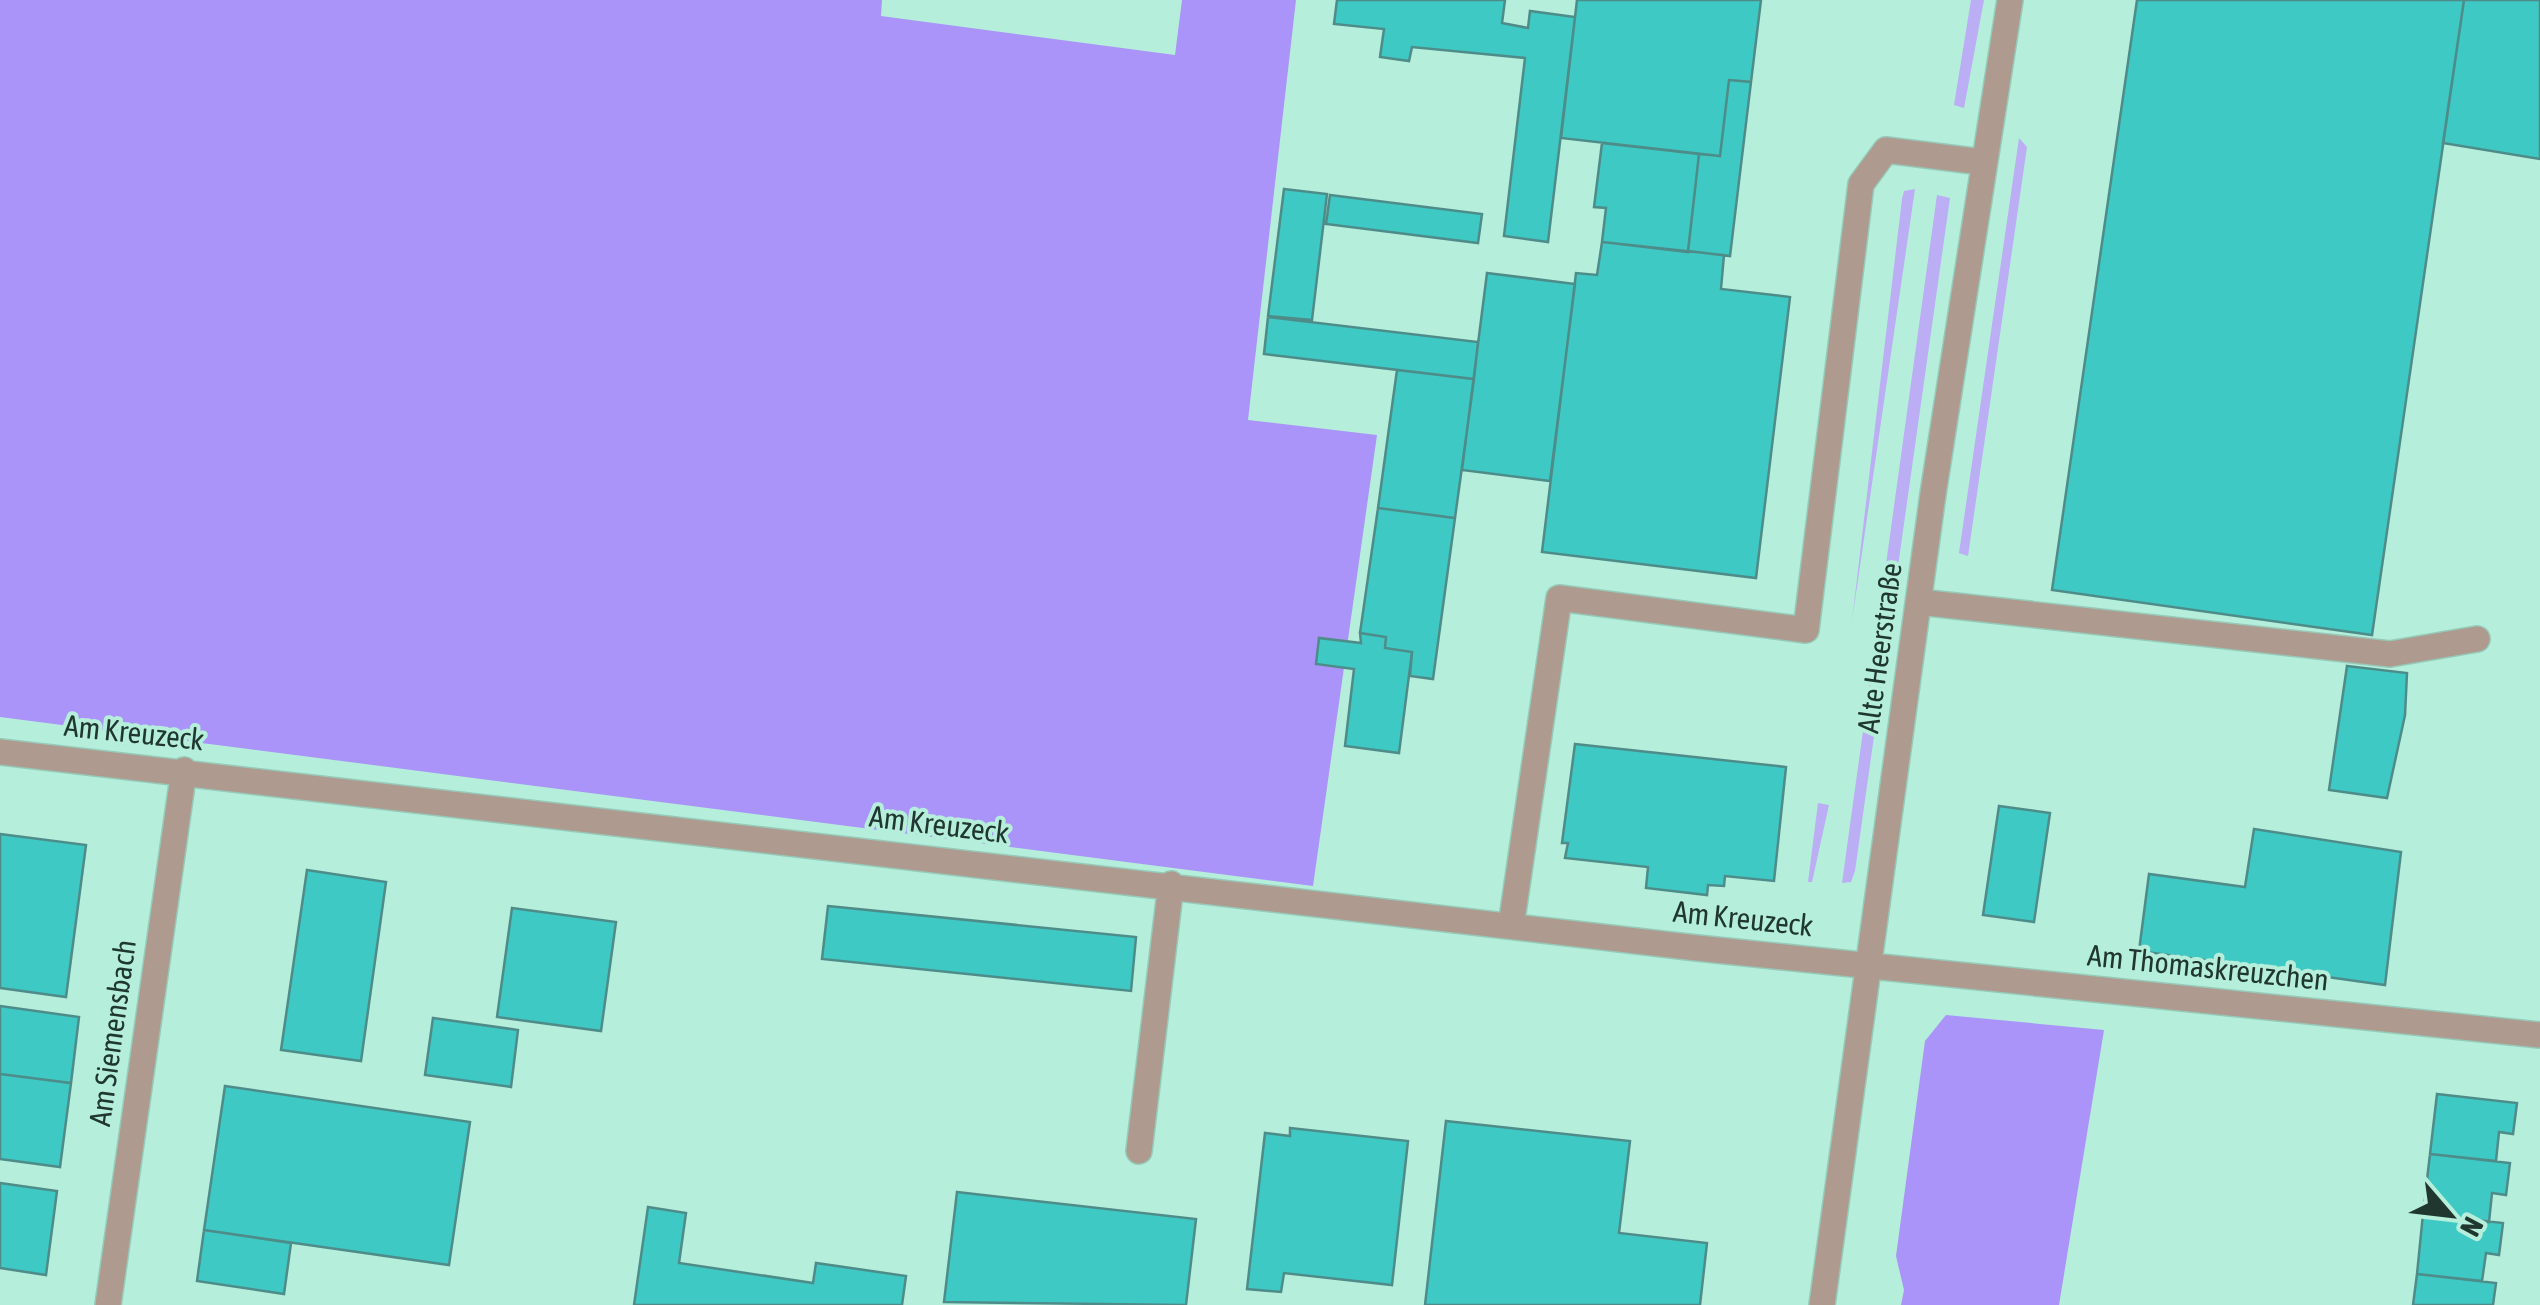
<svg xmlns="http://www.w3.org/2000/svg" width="2540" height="1305" viewBox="0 0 2540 1305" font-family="'Asap Condensed',sans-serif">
	<rect width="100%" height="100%" fill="#b5eedb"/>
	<path fill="#bbaef4" d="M1971,0H1984L1964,108L1954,105Z
		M2019,138L2027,147L1968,556L1959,553Z
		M1915,189L1852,621L1902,199L1904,191Z
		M1937,195L1950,198L1855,871L1851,882L1842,883Z
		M1818,803L1829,805L1812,882H1808Z"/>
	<path fill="#aa94f9" d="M0,0H882L881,16L1175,55L1182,0H1296L1248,420L1377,435L1313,886L0,717Z
		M1946,1015L2104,1030L2059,1305H1901L1904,1290L1896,1256L1925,1041Z"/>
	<path fill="#3fc9c5" stroke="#4e8c89" stroke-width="2.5" d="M1337,0H1505L1502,23L1528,28L1530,11L1575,17L1548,242L1504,236L1525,58L1412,47L1409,61L1380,57L1384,29L1334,24Z
		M1577,0H1761L1751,82L1729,80L1720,156L1561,138Z
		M2137,0H2464L2372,635L2052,590Z
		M2464,0H2540V159L2443,143Z
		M1729,80L1751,82L1730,256L1688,251L1699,154L1720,156Z
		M1602,143L1699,154L1688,252L1602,242L1606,208L1594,207Z
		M1284,189L1327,194L1312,320L1268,316Z
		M1330,195L1482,214L1478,243L1326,224Z
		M1602,242L1724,255L1721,289L1790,297L1756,578L1542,552L1576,273L1597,275Z
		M1487,273L1575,284L1550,481L1462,470Z
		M1268,317L1478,342L1474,379L1264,354Z
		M1397,370L1474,379L1455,518L1378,508Z
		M1378,508L1455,518L1433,679L1410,676L1412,652L1385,648L1386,637L1360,633Z
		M1360,633L1386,637L1385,648L1412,652L1399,753L1345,746L1354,669L1316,664L1319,638L1361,643Z
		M2347,666L2407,673L2405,715L2387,798L2329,790Z
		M1575,744L1786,767L1774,881L1725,876L1724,886L1708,885L1707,895L1646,888L1648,867L1565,858L1568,843H1562Z
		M1999,806L2050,813L2034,922L1983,915Z
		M2254,829L2401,852L2385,985L2139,951L2149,874L2245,887Z
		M0,834L86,845L66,997L0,988Z
		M307,870L386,882L361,1061L281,1050Z
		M828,906L1136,937L1131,991L822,959Z
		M512,908L616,922L601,1031L497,1017Z
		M0,1006L79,1017L71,1083L0,1074Z
		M433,1018L518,1030L511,1087L425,1075Z
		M0,1074L71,1083L60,1167L0,1159Z
		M225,1086L470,1122L449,1265L204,1230Z
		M2437,1094L2517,1103L2513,1134L2499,1132L2496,1161L2430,1154Z
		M1446,1121L1630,1141L1619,1233L1707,1243L1700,1305H1425Z
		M1290,1128L1408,1141L1392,1285L1284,1273L1281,1292L1247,1289L1265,1133L1290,1136Z
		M2430,1154L2510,1163L2506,1195L2492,1193L2489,1222L2423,1214Z
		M0,1183L57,1191L46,1275L0,1268Z
		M957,1192L1196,1219L1186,1305L944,1302Z
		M648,1207L686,1213L679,1263L813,1283L816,1263L906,1276L902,1305H634Z
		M2423,1214L2503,1223L2499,1255L2486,1253L2482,1281L2417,1274Z
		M204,1230L291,1243L284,1294L197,1281Z
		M2417,1274L2496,1283L2493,1305H2413Z"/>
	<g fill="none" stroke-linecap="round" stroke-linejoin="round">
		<g stroke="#97c9b9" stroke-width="28">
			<path id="minor" d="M1919,602L2390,654L2477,639
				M0,752L1697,948L2540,1035
				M1511,926L1559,598L1806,630L1861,184L1886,150L1982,162
				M1139,1151L1171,884
				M108,1305L184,770
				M1822,1305L1933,494L2010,0"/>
		</g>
		<use href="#minor" stroke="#ae9a8e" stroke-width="25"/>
	</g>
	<g text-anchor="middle" stroke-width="8" stroke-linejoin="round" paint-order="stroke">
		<g font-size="30" fill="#203730" stroke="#b5eedb">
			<text transform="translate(1880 648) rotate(-82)" y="10">Alte Heerstraße</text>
			<text transform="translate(134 733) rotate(6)" y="10">Am Kreuzeck</text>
			<text transform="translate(939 825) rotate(7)" y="10">Am Kreuzeck</text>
			<text transform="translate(1743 919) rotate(6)" y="10">Am Kreuzeck</text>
			<text transform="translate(2208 968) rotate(6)" y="10">Am Thomaskreuzchen</text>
			<text transform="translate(113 1033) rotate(-82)" y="10">Am Siemensbach</text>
		</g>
	</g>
	<g transform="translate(2450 1215) rotate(118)" stroke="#b5eedb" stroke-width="8" paint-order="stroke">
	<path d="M0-8L18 38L0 25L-18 38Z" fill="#203730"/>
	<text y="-15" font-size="28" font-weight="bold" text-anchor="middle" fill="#203730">N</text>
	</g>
</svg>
